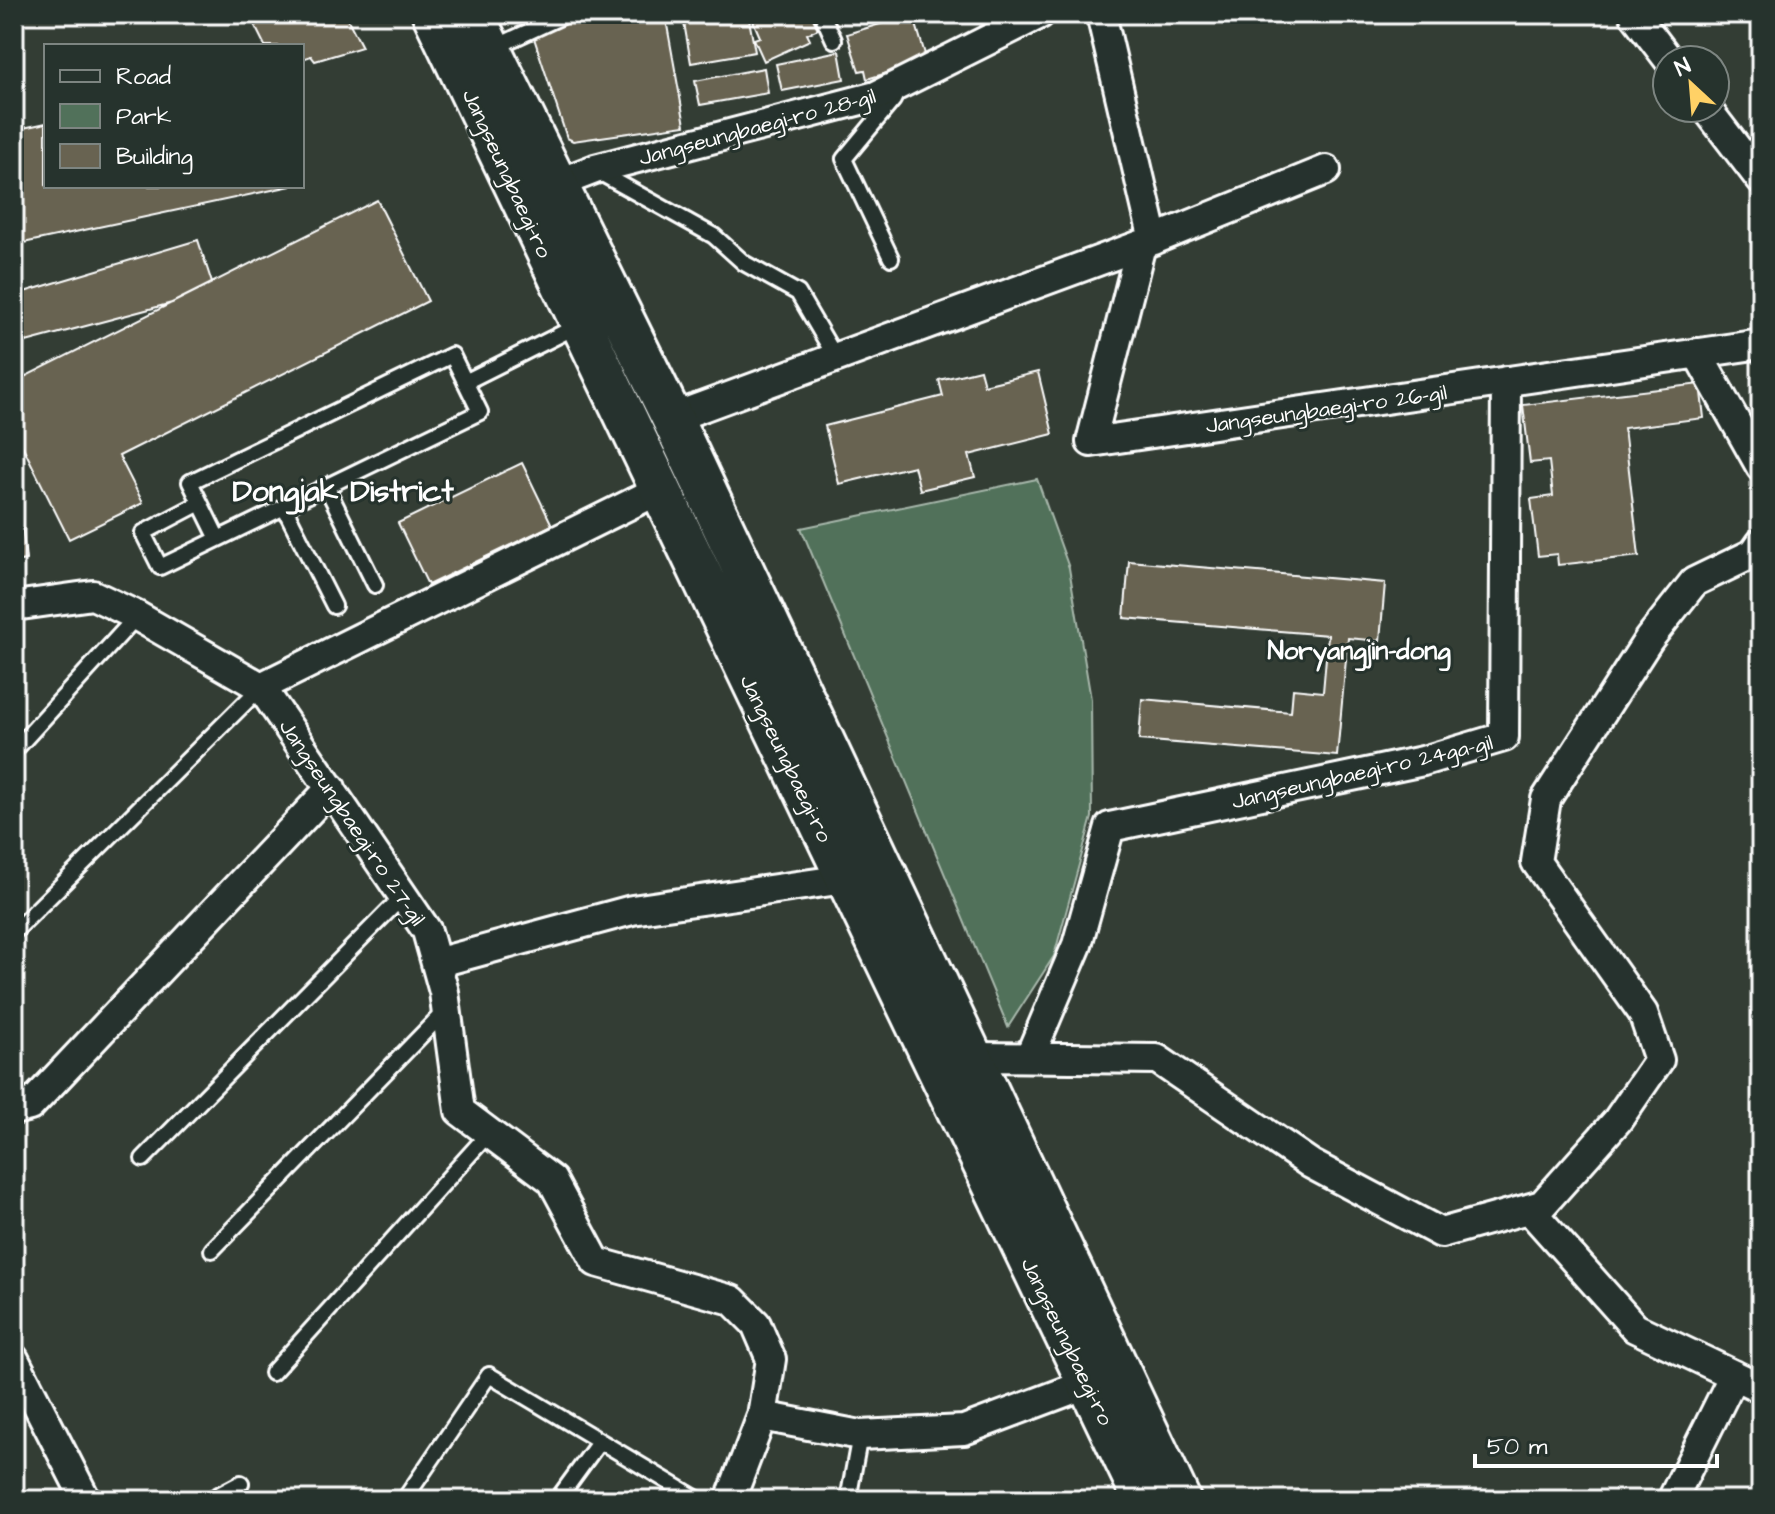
<svg xmlns="http://www.w3.org/2000/svg" width="1775" height="1514" viewBox="0 0 1775 1514" font-family="'Architects Daughter',sans-serif">
	<rect width="100%" height="100%" fill="#333d34"/>
	<filter id="ink" filterUnits="userSpaceOnUse"><feTurbulence type="fractalNoise" baseFrequency=".0125" numOctaves="2"/><feDisplacementMap in="SourceGraphic" scale="16" xChannelSelector="R" yChannelSelector="G"/><feConvolveMatrix kernelMatrix="1 2 1 2 8 2 1 2 1" color-interpolation-filters="sRGB"/></filter>
	<g filter="url(#ink)">
		<path fill="#51715a" stroke="#a8b8ac" stroke-width="2" d="M1037,479L1069,568L1091,699L1092,817L1054,956L1008,1027L801,528Z"/>
		<path fill="#686351" stroke="#fff" stroke-width="2" d="M249,14H345L362,47L315,61L311,56L302,59V46H265Z
			M573,14H665L685,125L573,141L567,138L533,35Z
			M700,14H748L755,52L691,63L683,17Z
			M750,14H811L818,29L807,34L810,40L764,61L754,39L760,37Z
			M913,14L927,61L867,79L865,70L859,71L847,34Z
			M839,51L844,79L782,91L776,64Z
			M764,68L768,93L700,105L695,81Z
			M46,123V186H291L14,245V130Z
			M377,200L428,301L119,456L143,503L69,539L14,429V382Z
			M198,240L212,283L172,303L26,342L14,295Z
			M980,370L984,385L1038,372L1053,434L969,455L975,477L920,490L914,466L839,484L825,426L943,396L939,380Z
			M1700,384L1704,418L1624,428L1639,556L1558,565L1557,554L1538,556L1531,499L1553,496L1549,461L1530,463L1523,405Z
			M522,463L552,525L428,585L398,523Z
			M20,505L26,560L14,562V506Z
			M1129,561L1385,583L1380,641L1348,638L1337,756L1139,740L1142,699L1291,712L1293,689L1323,692L1328,635L1124,618Z"/>
		<g fill="none" stroke-linecap="round" stroke-linejoin="round">
			<g stroke="#fff" stroke-width="20">
				<path id="lane" d="M822,14L834,40
					M491,49L567,14
					M595,170L714,236L744,263L798,293L836,358
					M891,258L844,159L893,100L899,88
					M452,355L480,412L218,539L190,482Z
					M465,382L579,325
					M326,486L375,585
					M200,503L143,533L160,567L218,539
					M284,507L334,606
					M14,751L137,616
					M14,932L261,687
					M143,1159L403,896
					M212,1250L446,1010
					M272,1373L489,1133
					M209,1500L241,1483
					M404,1500L489,1375L699,1500
					M557,1500L600,1441
					M848,1500L860,1435"/>
			</g>
			<g stroke="#fff" stroke-width="34">
				<path id="street" d="M1101,14L1154,240
					M1634,14L1669,60
					M1706,108L1761,180
					M556,184L595,169L876,96L1040,14
					M1141,245L1091,442L1761,344
					M1697,353L1761,467
					M672,418L1141,245L1326,170
					M14,606L93,595L137,616L261,687L427,931L444,992L460,1111L552,1180L596,1262L732,1300L756,1324L771,1359L762,1416L730,1500
					M261,687L659,490
					M436,963L632,910L845,879
					M1030,1056L1077,945L1110,827L1423,761L1504,737L1506,381
					M974,1057L1157,1059L1311,1164L1441,1233L1542,1205L1617,1121L1659,1060L1643,1013L1536,862L1546,799L1649,639L1694,582L1754,553L1761,543
					M14,1110L30,1106L331,788
					M1529,1209L1635,1328L1761,1388
					M14,1359L86,1500
					M762,1416L860,1435L964,1430L1089,1383
					M1672,1500L1734,1375"/>
			</g>
			<g stroke="#fff" stroke-width="46">
				<path id="secondary" d="M433,14L1144,1500
					M473,14L672,418L1180,1500"/>
			</g>
			<use href="#lane" stroke="#26332d" stroke-width="14"/>
			<use href="#street" stroke="#26332d" stroke-width="28"/>
			<use href="#secondary" stroke="#26332d" stroke-width="40"/>
		</g>
	</g>
	<g text-anchor="middle" stroke-width="6" stroke-linejoin="round" paint-order="stroke">
		<g font-size="22" fill="#fff" stroke="#26332d">
			<text transform="translate(757 126) rotate(-15)" y="8">Jangseungbaegi-ro 28-gil</text>
			<text transform="translate(508 173) rotate(65)" y="8">Jangseungbaegi-ro</text>
			<text transform="translate(1326 408) rotate(-8)" y="8">Jangseungbaegi-ro 26-gil</text>
			<text transform="translate(787 758) rotate(64)" y="8">Jangseungbaegi-ro</text>
			<text transform="translate(1362 771) rotate(-13)" y="8">Jangseungbaegi-ro 24ga-gil</text>
			<text transform="translate(353 822) rotate(56)" y="8">Jangseungbaegi-ro 27-gil</text>
			<text transform="translate(1068 1341) rotate(64)" y="8">Jangseungbaegi-ro</text>
		</g>
		<g font-size="26" font-weight="bold" fill="#fff" stroke="#26332d">
			<text x="1359" y="659">Noryangjin-dong</text>
		</g>
		<g font-size="30" font-weight="bold" fill="#fff" stroke="#26332d">
			<text x="343" y="501">Dongjak District</text>
		</g>
	</g>
	<rect width="1775" height="1514" fill="none" stroke="#26332d" stroke-width="48"/>
	<rect x="24" y="24" width="1727" height="1466" fill="none" stroke="#fff" stroke-width="3" filter="url(#ink)"/>
	<rect x="44" y="44" width="260" height="144" fill="#26332d" stroke="#7d8581" stroke-width="2"/>
	<rect x="60" y="70" width="40" height="12" fill="#26332d" stroke="#7d8581" stroke-width="2"/>
	<text x="116" y="84" font-size="24" fill="#ffffff">Road</text>
	<rect x="60" y="104" width="40" height="24" fill="#51715a" stroke="#7d8581" stroke-width="2"/>
	<text x="116" y="124" font-size="24" fill="#ffffff">Park</text>
	<rect x="60" y="144" width="40" height="24" fill="#686351" stroke="#7d8581" stroke-width="2"/>
	<text x="116" y="164" font-size="24" fill="#ffffff">Building</text>
	<g transform="translate(1691 84) rotate(334)"><circle r="38" fill="#26332d" stroke="#7d8581" stroke-width="2"/>
	<path d="M0-6L14 30L0 20L-14 30Z" fill="#ffd166"/>
	<text y="-12" font-size="22" font-weight="bold" text-anchor="middle" fill="#ffffff">N</text>
	</g>
	<path d="M1475 1454v12h242v-12" fill="none" stroke="#ffffff" stroke-width="4"/>
	<text x="1487" y="1454" font-size="24" fill="#ffffff" stroke="#26332d" stroke-width="6" paint-order="stroke">50 m</text>
</svg>
